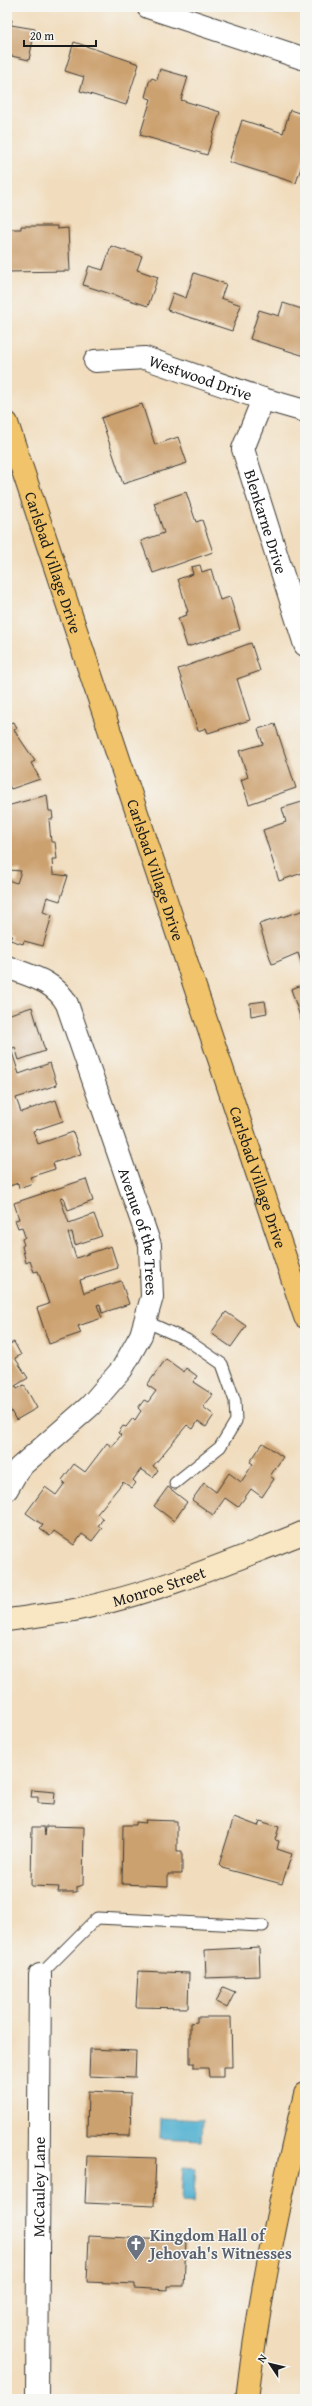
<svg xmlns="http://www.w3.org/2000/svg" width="312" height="2406" viewBox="0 0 312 2406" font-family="'Gentium Book Plus',serif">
	<rect width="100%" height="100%" fill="#f6f6f2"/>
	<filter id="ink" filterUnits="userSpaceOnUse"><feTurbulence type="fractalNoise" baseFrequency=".025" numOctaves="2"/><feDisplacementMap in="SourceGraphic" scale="8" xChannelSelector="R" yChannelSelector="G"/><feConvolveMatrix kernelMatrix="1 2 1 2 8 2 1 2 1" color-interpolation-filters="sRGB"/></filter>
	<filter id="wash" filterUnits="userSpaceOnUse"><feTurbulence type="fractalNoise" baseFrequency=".012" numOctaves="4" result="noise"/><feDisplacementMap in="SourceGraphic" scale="16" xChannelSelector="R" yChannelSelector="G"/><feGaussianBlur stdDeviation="0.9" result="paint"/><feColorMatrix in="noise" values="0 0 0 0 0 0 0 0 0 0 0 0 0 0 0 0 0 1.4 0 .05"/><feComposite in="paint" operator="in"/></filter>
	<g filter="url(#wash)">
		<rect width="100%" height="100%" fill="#f1ddbe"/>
		<path fill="#51b0d0" stroke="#366676" d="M161,2118L203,2120L202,2140L160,2138Z
			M183,2167L196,2168L193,2202L181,2201Z"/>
		<g id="blocks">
			<path fill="#cca16f" d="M7,19L12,20L11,25L35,29L29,60L7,55Z
				M74,42L139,64L126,105L80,91L84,77L65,71Z
				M160,69L188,77L181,100L220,112L207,155L140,135L151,99L145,97L149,82L152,78L157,80Z
				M290,110L305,115V155L296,183L229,162L242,120L283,133Z
				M21,226H57V229L68,228L70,271L7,272V229H21Z
				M111,246L142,256L137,270L158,277L148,306L83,285L89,266L103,270Z
				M194,273L226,284L221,298L241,305L232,331L167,310L173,293L186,298Z
				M283,303L305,310V356L250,339L259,310L279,316Z
				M142,404L155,445L178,437L187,463L123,484L101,418Z
				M186,492L196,522L202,520L213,552L153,573L141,541L164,533L154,503Z
				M200,565L202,572L211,569L220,600L230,597L240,630L187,647L178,618L187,615L186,612H188L178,579L193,574L191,567Z
				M251,643L260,671L237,679L250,720L208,733L206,728L198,731L178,669Z
				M7,718L10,723L14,722L17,728L14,730L35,761L31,763L40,779L11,789L7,782Z
				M275,724L296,788L249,804L241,780L248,777L239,751L263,744L258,729Z
				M47,795L49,811H52L53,819H49L51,842H55L57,859H52L53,874L68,876L60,901L47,897L43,912L52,915L43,946L24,941L23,944L10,940L12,935L7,933V880L17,883L21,871L9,870L7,806Z
				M302,802L305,812V872L279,881L263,830L286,822L282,808Z
				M305,910V973L298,953L272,964L259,924Z
				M305,984V1022L302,1023L291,989Z
				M265,1001L267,1013L251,1016L250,1003Z
				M32,1007L45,1051L19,1060L15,1047L11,1049L19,1074L50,1063L57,1085L16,1098L21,1112L56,1100L63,1121L33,1131L38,1144L73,1132L81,1154L53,1163L55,1169L30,1177L33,1183L19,1188L18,1183L7,1187V1025L9,1024L7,1015Z
				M86,1179L93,1201L68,1210L63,1197L60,1198L69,1223L94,1214L102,1236L75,1245L72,1232L68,1233L76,1258L111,1246L118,1268L80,1280L84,1293L121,1281L129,1304L102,1313L100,1304L97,1305L102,1318L78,1326L81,1333L49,1344L37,1308L49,1304L38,1271L34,1272L30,1261L26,1263L22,1246L24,1245L22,1239L25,1237L22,1227L18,1228L15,1220L19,1219L14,1203Z
				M226,1312L246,1326L231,1347L211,1333Z
				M7,1338L10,1344L14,1342L21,1355L15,1358L28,1378L15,1386L17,1389L24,1385L37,1408L16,1420L7,1404Z
				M166,1359L184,1372L186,1368L197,1376L193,1382L213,1395L203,1407L214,1415L206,1427L198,1421L193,1429L187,1425L153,1466L158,1470L153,1477L141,1469L133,1480L136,1483L132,1488L123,1482L97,1514L103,1519L98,1526L102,1528L92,1541L82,1534L74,1545L54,1531L50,1536L40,1529L43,1525L26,1513L45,1487L56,1495L65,1483L62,1480L74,1464L85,1472L107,1443L112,1447L121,1435L118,1433L123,1426L126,1427L133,1418L135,1420L141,1411L138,1408L144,1400L148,1402L156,1391L147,1385Z
				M263,1443L283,1457L270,1476L274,1479L262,1497L251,1489L238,1507L225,1498L213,1515L192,1500L204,1483L216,1492L229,1473L241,1482L253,1464L250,1462Z
				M168,1487L187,1502L174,1521L154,1506Z
				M32,1790L55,1792L54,1804L38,1803V1797H31Z
				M234,1817L258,1826L260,1821L279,1827L275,1840L279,1841L277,1849L292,1854L282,1884L222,1868L219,1865Z
				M145,1820L177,1821V1851H182V1874H168V1886L122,1884L123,1825H136V1822L146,1823Z
				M46,1826L84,1827L83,1885L77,1887V1892H58L59,1887L31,1886L32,1827H44L45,1836Z
				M259,1947L260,1976L206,1978L205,1950Z
				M138,1971L189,1973L188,2008L136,2007Z
				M223,1987L235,1992L227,2008L216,2002Z
				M197,2017H231L232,2067H223V2077H209L208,2068H194V2063H190V2023L197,2022Z
				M90,2049L136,2051L135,2078L89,2076Z
				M88,2091L131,2093L130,2136L87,2135Z
				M87,2156L156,2158L154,2206L85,2203Z
				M89,2236L186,2241L184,2286H167V2290L135,2288V2284L87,2282Z"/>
		</g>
	</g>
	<g filter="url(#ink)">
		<use href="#blocks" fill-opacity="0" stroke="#3c3934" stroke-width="1"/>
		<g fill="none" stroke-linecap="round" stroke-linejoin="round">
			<g stroke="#3c3934" stroke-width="13">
				<path id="service" d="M145,1321L187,1340L222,1364L235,1401L236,1421L220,1447L175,1483
					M40,1975L97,1918L263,1926"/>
			</g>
			<g stroke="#3c3934" stroke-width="24">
				<g id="minor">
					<path id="s1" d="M95,361L145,358L263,399L305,411"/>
					<path id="s2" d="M263,399L243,449L305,645"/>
					<path id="s3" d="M7,967C30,976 55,981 67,1004L150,1245L152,1297L141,1335L122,1369L90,1406L19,1468L7,1489"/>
					<path id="s4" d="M37,2399L40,1975"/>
				</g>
			</g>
			<g stroke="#3c3934" stroke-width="24">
				<path id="tertiary" d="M148,7L305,59"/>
			</g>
			<g stroke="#3c3934" stroke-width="24">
				<g id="secondary">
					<path id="s5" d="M7,1620C29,1617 52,1614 74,1610C153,1594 230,1562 305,1532"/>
				</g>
			</g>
			<g stroke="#3c3934" stroke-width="24">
				<g id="primary">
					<path id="s6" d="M7,423L305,1317"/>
					<path d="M247,2399C259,2296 281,2195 305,2094"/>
				</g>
			</g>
			<use href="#service" stroke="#fff" stroke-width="11"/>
			<use href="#minor" stroke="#fff" stroke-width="22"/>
			<use href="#tertiary" stroke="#fff" stroke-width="22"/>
			<use href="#secondary" stroke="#f9e7c3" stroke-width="22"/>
			<use href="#primary" stroke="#f1c36a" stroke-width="22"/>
		</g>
	</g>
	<defs>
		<g id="church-pin" transform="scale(1)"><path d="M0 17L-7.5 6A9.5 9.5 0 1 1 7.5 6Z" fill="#6b7280" stroke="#f6f6f2"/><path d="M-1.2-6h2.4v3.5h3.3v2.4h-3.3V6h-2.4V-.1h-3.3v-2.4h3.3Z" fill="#fff"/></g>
	</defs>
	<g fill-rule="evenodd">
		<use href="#church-pin" x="136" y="2244"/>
	</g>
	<g text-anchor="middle" stroke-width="3" stroke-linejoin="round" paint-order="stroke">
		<g font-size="16" fill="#1c1c1c" stroke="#f6f6f2">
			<text dy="6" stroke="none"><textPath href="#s1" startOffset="109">Westwood Drive</textPath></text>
			<text dy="6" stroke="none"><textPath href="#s2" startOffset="130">Blenkarne Drive</textPath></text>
			<text dy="6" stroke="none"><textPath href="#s6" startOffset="147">Carlsbad Village Drive</textPath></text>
			<text dy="6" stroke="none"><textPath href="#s6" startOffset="471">Carlsbad Village Drive</textPath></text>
			<text dy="6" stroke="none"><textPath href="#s6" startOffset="795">Carlsbad Village Drive</textPath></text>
			<text dy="6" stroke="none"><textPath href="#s3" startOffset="312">Avenue of the Trees</textPath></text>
			<text dy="6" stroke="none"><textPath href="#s5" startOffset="156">Monroe Street</textPath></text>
			<text dy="6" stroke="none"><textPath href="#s4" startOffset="212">McCauley Lane</textPath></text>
		</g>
		<g font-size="16" font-weight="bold" fill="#5b616d" stroke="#f6f6f2" text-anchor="start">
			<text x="150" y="2241">Kingdom Hall of<tspan x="150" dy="18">Jehovah's Witnesses</tspan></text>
		</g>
	</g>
	<rect width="312" height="2406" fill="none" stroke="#f6f6f2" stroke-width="24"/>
	<g transform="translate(270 2364) rotate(305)" stroke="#f6f6f2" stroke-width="3" paint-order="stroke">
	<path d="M0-3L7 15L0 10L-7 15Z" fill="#1c1c1c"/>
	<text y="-6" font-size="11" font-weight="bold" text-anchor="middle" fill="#1c1c1c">N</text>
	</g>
	<path d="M24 40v6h72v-6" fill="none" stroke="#1c1c1c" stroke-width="2"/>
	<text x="30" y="40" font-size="12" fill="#1c1c1c" stroke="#f6f6f2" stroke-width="3" paint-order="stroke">20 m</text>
</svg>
